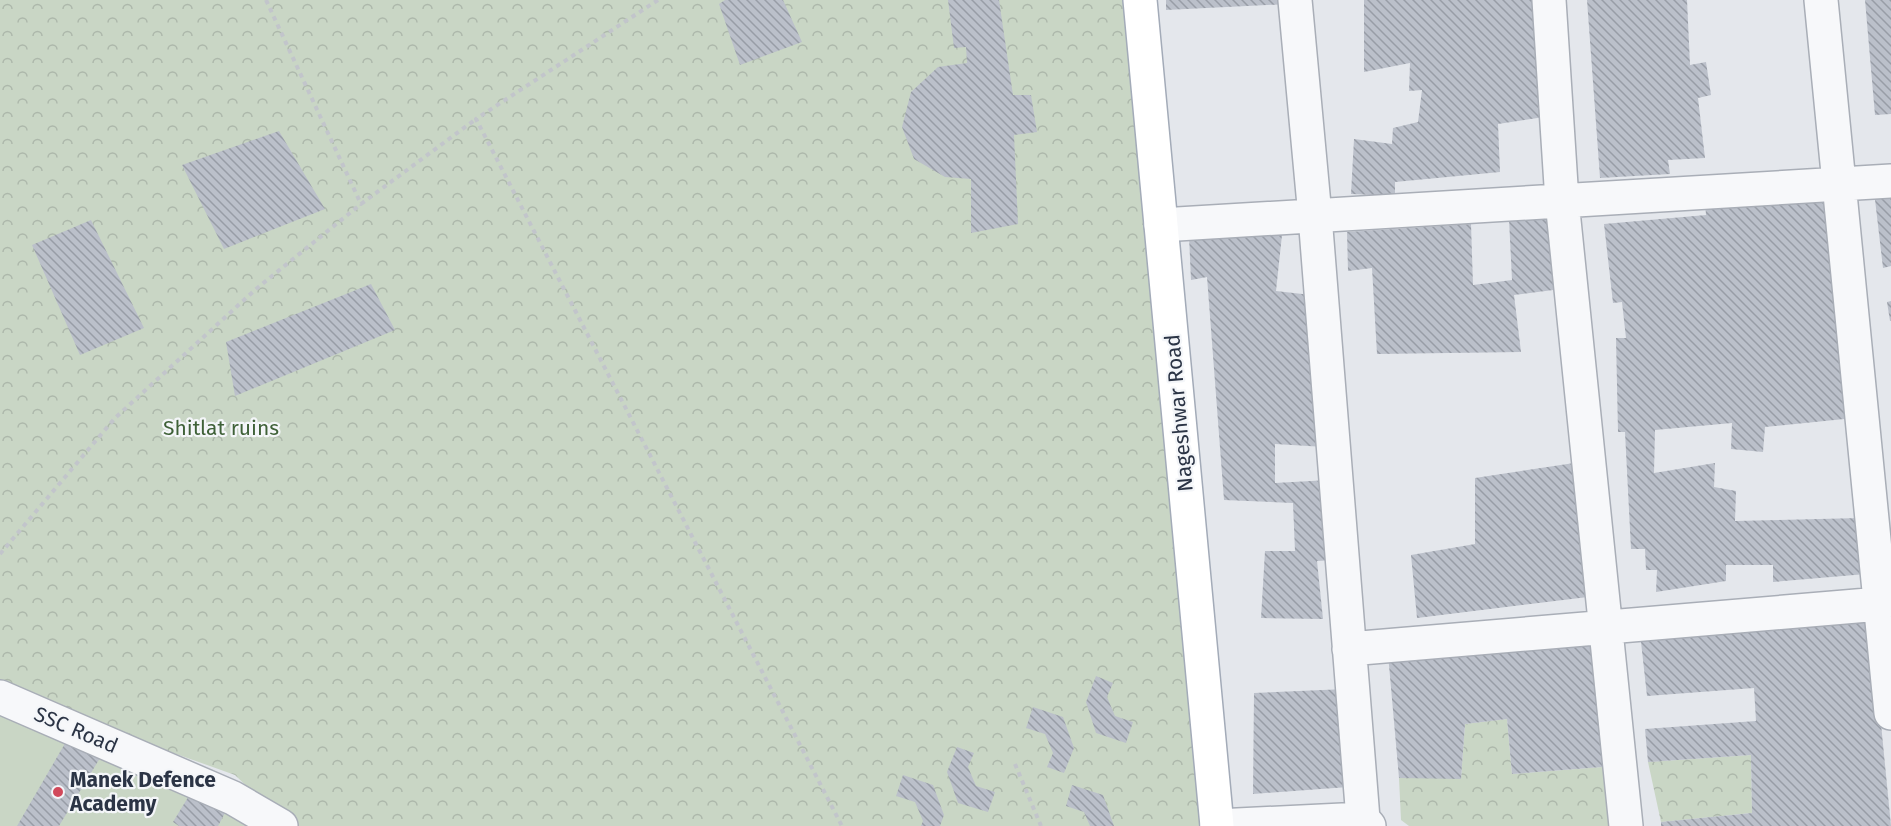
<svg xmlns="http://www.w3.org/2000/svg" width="1891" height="826" viewBox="0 0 1891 826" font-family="'Fira Sans',sans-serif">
	<defs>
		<pattern id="forest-crowns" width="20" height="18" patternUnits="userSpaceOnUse" patternTransform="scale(1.5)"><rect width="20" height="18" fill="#c9d6c5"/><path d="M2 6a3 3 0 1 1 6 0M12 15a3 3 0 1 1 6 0" fill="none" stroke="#adb8ab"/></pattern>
		<pattern id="building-back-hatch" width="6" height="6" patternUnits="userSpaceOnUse" patternTransform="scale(1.5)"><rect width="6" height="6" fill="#bbc0ca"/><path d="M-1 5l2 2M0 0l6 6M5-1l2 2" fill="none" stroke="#989da6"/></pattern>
	</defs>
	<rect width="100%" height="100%" fill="#e4e7ec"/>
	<path fill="#c9d6c5" d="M0,697L280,826H0Z"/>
	<path fill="url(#forest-crowns)" d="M0,0H1140L1217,826H287L235,775L0,691Z
		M1507,719L1512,774L1615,766L1620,826H1409L1401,820L1399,778H1461L1465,724Z
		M1751,755L1752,813L1661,822L1648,762Z
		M233,798L281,826H218Z"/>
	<path fill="url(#building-back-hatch)" d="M725,0H783L802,42L740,65L719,4Z
		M948,0H999L1013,95H1031L1037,132L1014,135L1018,224L971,233V179L945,177L914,159L902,127L911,92L938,67L967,63L966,47L954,48Z
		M1166,0H1288V4L1166,10Z
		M1364,0H1536L1551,116L1498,124L1500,172L1395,182V196L1351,194L1354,139L1392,144L1393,128L1418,122L1422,90L1409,91L1410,63L1364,72Z
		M1587,0H1687L1690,65L1706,62L1711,95L1698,98L1705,158L1668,160L1670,174L1600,178Z
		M1865,0H1891V114L1875,115Z
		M279,131L325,209L224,249L182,165Z
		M1891,190V266L1883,268L1874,191Z
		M1830,194L1854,418L1765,427L1763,452L1731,449L1732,423L1655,430L1654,473L1715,463L1714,487L1736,491L1735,521L1860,518L1866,574L1773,582V565H1726V581L1656,592L1657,570H1646L1645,549H1631L1625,432H1618L1616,338H1626L1622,302L1613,303L1604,224L1706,215L1705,201Z
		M1553,213L1561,289L1514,295L1521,352L1377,354L1372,268L1348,271L1347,232L1471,224L1473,285L1512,280L1509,219Z
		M91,220L144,328L80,355L32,245Z
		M1282,235L1276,291L1311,295L1325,447L1275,444V483L1329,480L1336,560L1317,561L1323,619L1261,618L1265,551H1295L1293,503L1224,500L1207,277L1191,280L1189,236Z
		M371,284L395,330L235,396L226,342Z
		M1891,301V321H1890L1887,302Z
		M1574,463L1588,597L1417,618L1411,555L1475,544V478Z
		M1870,611L1891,826H1661V822L1752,813L1751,755L1648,762L1645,729L1756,721L1754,688L1647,696L1640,633Z
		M1597,637L1615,766L1512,774L1507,719L1465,724L1461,779L1399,778L1388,654Z
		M1096,676L1113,683L1107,697L1115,716L1133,722L1126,743L1096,733L1086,702Z
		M1346,689L1348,787L1253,794L1254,693Z
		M1033,707L1063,717L1074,748L1064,773L1047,767L1053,753L1045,734L1026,728Z
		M67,740L100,758L59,826H17Z
		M957,747L974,753L968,767L976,786L995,792L988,812L958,803L947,772Z
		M903,775L933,785L944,815L940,826H921L923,821L915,802L896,796Z
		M1072,785L1103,795L1114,826H1090L1084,812L1066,806Z
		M190,794L225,813L218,826H179L173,822Z"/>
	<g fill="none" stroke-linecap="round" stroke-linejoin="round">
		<g stroke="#a9aeb7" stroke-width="36">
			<path id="minor" d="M1295,0L1315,216L1363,819L1369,826
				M1549,0L1562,201L1626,826
				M1821,0L1891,713
				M1161,225L1891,181
				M1349,649L1880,604
				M1217,826L1363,819"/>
		</g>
		<g stroke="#a9aeb7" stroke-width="36">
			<path id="tertiary" d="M0,697L233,798L281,826"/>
		</g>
		<g stroke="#a3abb8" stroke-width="36">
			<path id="primary" d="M1140,0L1217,826"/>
		</g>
		<path stroke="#c2c5cb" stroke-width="4" stroke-dasharray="4.5 4.5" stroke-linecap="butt" d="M266,0L361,204L476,119
			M658,0L476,119L842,826
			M0,554L115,418L256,289L361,204
			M1015,764L1041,826"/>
		<use href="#minor" stroke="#f7f8fa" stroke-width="33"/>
		<use href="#tertiary" stroke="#f7f8fa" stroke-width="33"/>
		<use href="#primary" stroke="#fff" stroke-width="33"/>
	</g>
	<circle fill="#d1495b" stroke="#f4f6f9" stroke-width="2" cx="58" cy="792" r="6"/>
	<g text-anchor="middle" stroke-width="4.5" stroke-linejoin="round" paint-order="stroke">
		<g font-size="21" fill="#2b3445" stroke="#f4f6f9">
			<text transform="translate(1179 413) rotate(-95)" y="7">Nageshwar Road</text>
			<text transform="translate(76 730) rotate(23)" y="7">SSC Road</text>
		</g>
		<g font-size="21" fill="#3f6138" stroke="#f4f6f9">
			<text x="221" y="435">Shitlat ruins</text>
		</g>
		<g font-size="21" font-weight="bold" fill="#2b3445" stroke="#f4f6f9" text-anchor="start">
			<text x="70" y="787">Manek Defence<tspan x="70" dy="24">Academy</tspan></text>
		</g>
	</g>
</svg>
